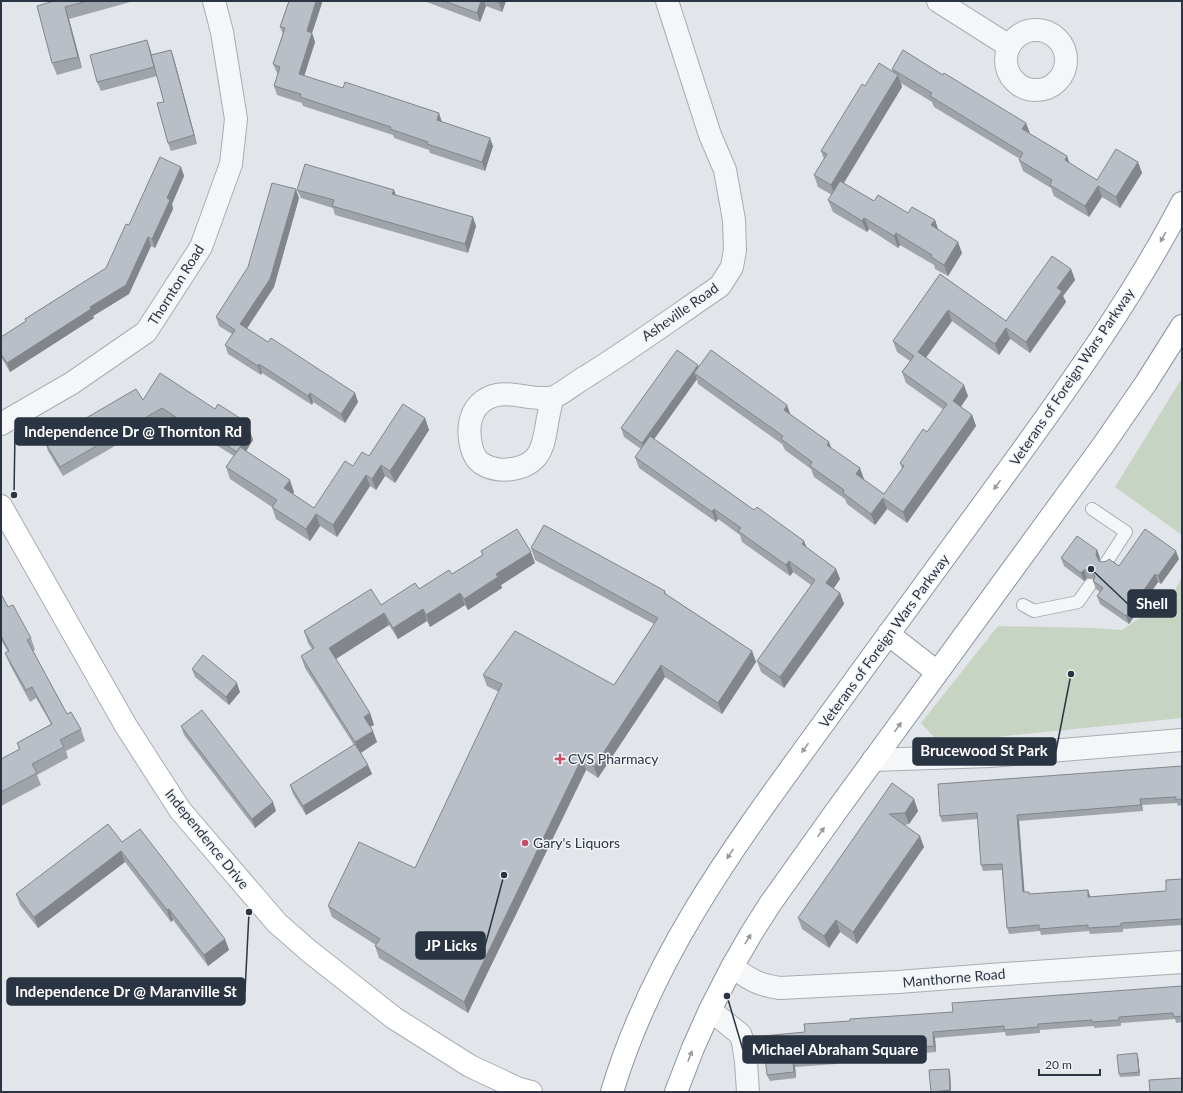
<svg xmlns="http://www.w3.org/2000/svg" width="1183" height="1093" viewBox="0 0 1183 1093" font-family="Lato,sans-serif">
	<rect width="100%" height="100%" fill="#e2e6ea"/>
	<path fill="#c8d4c3" d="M1182,378V535L1115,487Z
		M1182,577V718L939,743L921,723L998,626L1095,628L1122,630L1172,595Z"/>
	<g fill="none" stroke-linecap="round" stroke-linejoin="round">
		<g stroke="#a7adb4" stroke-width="14">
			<path id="service" d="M1092,509L1126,532L1106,563
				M1023,605L1034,611L1078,602L1090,585"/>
		</g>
		<g stroke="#a7adb4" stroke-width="24">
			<path id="minor" d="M938,1L1009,46
				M1006 60a30 30 0 1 1 60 0a30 30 0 1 1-60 0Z
				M552,398C551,405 549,412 548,418C545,432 545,445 537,456C525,471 497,474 481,463C474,458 471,447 470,439C468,425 471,410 483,401C503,387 523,399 545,398C548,398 551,398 554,397C565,392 576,382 587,376C632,348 676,316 720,286L732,267L735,250L734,220L725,170L710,135L667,1
				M1,424L72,383L146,332L201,247L231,164L236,119L222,32L214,1
				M873,760L990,756L1182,740
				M732,967C750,979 757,985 780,988L898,982L990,975L1182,962
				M710,1010L740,1034L743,1042L746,1062L748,1092"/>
		</g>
		<g stroke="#a7adb4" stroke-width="24">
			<path id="secondary" d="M1,506L126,726L180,810L277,923L309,951L394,1018L470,1066L519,1089L531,1092"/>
		</g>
		<g stroke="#8a94a0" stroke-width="24">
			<path id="trunk" d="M888,634L937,672
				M612,1092C654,952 738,841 823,724C886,637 950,550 1014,462C1074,379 1134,295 1182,203
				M676,1092L693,1048L710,1010L732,967L751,934L770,904L837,810L1104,444L1146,383L1182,326"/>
		</g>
		<use href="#service" stroke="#f5f6f8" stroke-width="12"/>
		<use href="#minor" stroke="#f5f6f8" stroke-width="22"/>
		<use href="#secondary" stroke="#fff" stroke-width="22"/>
		<use href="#trunk" stroke="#fff" stroke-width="22"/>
	</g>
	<path fill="#9fa4ab" d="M54,1H134L69,19L82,68L57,75L52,63Z
		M289,1H321L322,3L312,33L315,42L304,76L442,122L493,146L485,171L430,153L429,150L394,138L393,135L303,106L302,103L277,95L274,86L278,74L277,73L273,64L283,34L280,27Z
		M424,1H506L502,12L486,6L480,22Z
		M150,49L152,55L171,50L174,59L197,144L171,151L168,143L164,102L157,76L101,91L97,82Z
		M892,69L1030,134L1067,156L1069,163L1097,180L1138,162L1142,173L1120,208L1102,197L1089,217L1054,196L1051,188L1023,171L1019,160L1020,159L934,107L932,102L901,83L902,87L844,183L874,201L908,213L935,220L938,229L962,253L948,276L935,269L934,265L900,245L898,248L869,229L867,232L833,212L828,200L832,195L818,187L814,175L824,159L821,151L865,86L893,72Z
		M181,167L184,176L172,204L173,209L155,248L151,246L129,294L93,316L94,318L10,372L1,357V337L26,322L25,319L106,268L129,225Z
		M297,190L395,195L476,226L468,253L335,215L333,208L301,198Z
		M299,198L274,287L247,328L268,342L355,393L358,402L345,423L313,402L312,405L262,373L261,375L228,354L225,345L232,334L219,326L216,317Z
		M1071,269L1075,280L1063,296L1066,302L1030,353L1010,339L999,355L952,321L926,358L968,396L961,407L972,415L976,426L907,523L887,509L875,525L847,504L845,499L814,477L811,469L785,450L782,444L698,384L697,379L654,439L754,510L804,541L807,548L836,569L840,579L833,589L840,593L844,604L784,688L761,672L757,661L811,585L793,572L790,576L742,542L740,535L718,519L716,522L639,468L635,457L641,449L624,437L621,428L698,365V367L791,415L829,442L831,448L864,480L884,494L902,469L900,463L927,432L944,410L906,383L902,372L910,361L897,352L893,341L940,274L1006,321Z
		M143,400L247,429L250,431L253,440L246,451L294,492L293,494L314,508L353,466L369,456L425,418L429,430L395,483L385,476L376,490L370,486L337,537L320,526L310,541L276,519L272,507L230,479L226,467L234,456L208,440L206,444L165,417L63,476L48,451L45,442Z
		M531,548L665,591L666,594L752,651L756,662L722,714L665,677L598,778L586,770L468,1013L379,958L375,946L376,945L332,917L328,906L415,868L499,692L487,686L483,675L614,685L654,624L535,560Z
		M1097,550L1100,558L1099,561L1119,566L1179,559L1161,584L1158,582L1129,624L1100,604L1097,596L1100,592L1096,589L1093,581L1094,579L1090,578H1087L1084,581L1064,566L1061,558Z
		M481,551L535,563L501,585L502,588L468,610L465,605L430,627L427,621L398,639L389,625L336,659L370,713L374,725L370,727L377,742L361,753L368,765L372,774L306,815L293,794L290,785L354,745L305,668L301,656L312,649L308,643L304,631L381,605L452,574L482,555Z
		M1,594L8,607L31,638L35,650L33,651L67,714L81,729L85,741L66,751L68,758L37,775L41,785L1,806V759L19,749L17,743L51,724L36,698L30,702L10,665L5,653L8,652L1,640Z
		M192,669L240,692L229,705L195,677Z
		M181,726L276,811L255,828L184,735Z
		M1182,766V805L1178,806L1177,803L1142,805L1143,811L1019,821L1024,892H1029L1030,894L1088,890L1090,897L1166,891L1182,879V925L1123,929V932L1090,934L1089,931L1041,935L1040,931L1009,934L1007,928L1002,870L983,871L981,865L978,819L942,822L940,816Z
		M892,783L914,799L918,811L909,824L905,825L924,847L857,944L840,932L829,948L802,929L798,918Z
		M122,842L225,939L229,950L208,966L173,920L171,922L125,862L38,928L20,905L16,894Z
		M1182,986V1022L1176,1023L1175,1019L1121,1023V1026L1094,1028V1026L1040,1030V1033L1006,1036L1005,1032L935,1038L936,1052L877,1057L876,1053L836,1056V1064L795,1067L796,1078L770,1081L767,1075L805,1032L850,1021L953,1012Z
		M1138,1056L1140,1076L1120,1077L1119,1074Z
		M949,1069L950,1072L951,1092H931L929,1070Z"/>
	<path fill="#82868b" d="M316,1H321L322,3L312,33L315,42L302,83L299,74L307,31Z
		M481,1H484L486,6L480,22L477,13Z
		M500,1H506L502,12L499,3Z
		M65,7L69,19L82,68L78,57Z
		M147,40L150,49L157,76L154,67Z
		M171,50L174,59L197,144L194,135Z
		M898,75L902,87L835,197L831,185Z
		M439,113L442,122L437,120Z
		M1026,123L1030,133L1022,129Z
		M490,138L493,146L485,171L482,162Z
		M1067,156L1071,167L1065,160Z
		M1138,162L1142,173L1120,208L1116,197Z
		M181,167L184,176L172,204L173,209L155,248L152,239L167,198Z
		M1098,186L1102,197L1089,217L1085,206Z
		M296,189L299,198L274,287L244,333L240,324Z
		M394,190L397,198L392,194Z
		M473,217L476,226L468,253L465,244Z
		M864,218L869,229L867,232L862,221Z
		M935,220L939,232L931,225Z
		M896,233L900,245L898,248L894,236Z
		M148,237L151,246L129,294L93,316L94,318L10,372L7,363L90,307Z
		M958,242L962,253L948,276L944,265Z
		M1071,269L1075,280L1063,296L1066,302L1030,353L1026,342L1057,288Z
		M948,310L952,321L922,363L918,352Z
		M1006,328L1010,339L999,355L995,344Z
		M259,364L262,373L261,375L258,366Z
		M698,365L701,373H694L697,379L645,452L642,443Z
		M964,385L968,396L957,412L953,401Z
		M310,393L313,402L312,405L308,396Z
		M355,393L358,402L345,423L341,414Z
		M787,405L791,416L784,410Z
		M972,415L976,426L907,523L903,512Z
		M425,418L429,430L395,483L390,471Z
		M243,420L247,429L240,425Z
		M205,431L208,440L206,444L203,435Z
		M250,431L253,440L240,461L237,452Z
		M829,442L833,453L827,445Z
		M381,465L385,476L376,490L372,479Z
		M860,468L864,479L860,485L856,474Z
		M366,475L370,486L337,537L333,525Z
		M290,480L294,492L289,500L284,488Z
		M883,498L887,509L875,525L871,514Z
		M714,509L718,519L716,522L712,512Z
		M316,514L320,526L310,541L306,529Z
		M804,541L808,552L802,544Z
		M1097,550L1100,558L1099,563L1096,555Z
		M1176,551L1179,559L1161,584L1158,576Z
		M531,552L535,563L501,585L502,588L468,610L464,599L496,574Z
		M789,561L793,572L790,576L786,565Z
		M836,569L840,579L830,594L826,583Z
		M1084,570L1087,578L1084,581L1081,573Z
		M1155,574L1158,582L1129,624L1126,616Z
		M460,593L465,605L430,627L426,615Z
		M840,593L844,604L784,688L780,677Z
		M423,609L427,621L398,639L393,628Z
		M384,613L389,625L334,660L329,648Z
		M752,651L756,662L722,714L718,703Z
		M661,665L665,677L598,778L594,767Z
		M237,683L240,692L229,705L226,697Z
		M370,713L374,725L368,728L364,717Z
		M373,731L377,742L359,754L355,742Z
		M582,758L586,770L468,1013L464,1002Z
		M368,765L372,774L306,815L303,806Z
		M914,799L918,811L909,824L905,813Z
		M1140,799L1142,805L1143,811L1141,805Z
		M273,802L276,811L255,828L252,819Z
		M1017,815L1019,821L1025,898L1023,892Z
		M920,836L924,847L857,944L853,932Z
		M121,851L125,862L38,928L34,917Z
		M1088,890L1090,896V903L1088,897Z
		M169,909L173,920L171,922L167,910Z
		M836,920L840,932L829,948L824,936Z
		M225,939L229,950L208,966L204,955Z
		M933,1032L935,1038L936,1052L934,1046Z
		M834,1050L836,1056V1064L834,1058Z
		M1137,1053L1138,1056L1140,1076L1139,1072Z
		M793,1061L795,1067L796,1078L794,1072Z
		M949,1069L950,1072L951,1092L950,1090Z"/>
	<path fill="#b9bfc7" stroke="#82868b" d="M54,1H87L65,7L78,57L52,63L37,6Z
		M289,1H316L307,31L312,33L299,74L343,88L345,82L439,113L437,120L490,138L482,162L427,144L428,142L390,129L391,127L300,97L301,94L274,86L280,67L273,64L285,28L280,27Z
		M444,1H481L477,13Z
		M494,1H500L499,3Z
		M147,40L154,67L97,82L90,55Z
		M171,50L194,135L168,143L157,103L164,102L151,55Z
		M903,50L943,75L944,73L1026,123L1022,129L1067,156L1065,160L1097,180L1116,149L1138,162L1116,197L1098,186L1085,206L1050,185L1052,180L1019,160L1023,153L930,96L932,93L892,69Z
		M879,63L898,75L831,185L814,175L827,154L821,151L862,84L865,86Z
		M160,157L181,167L167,198L170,200L152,239L148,237L126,285L90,307L91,309L7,363L1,354V337L26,321L25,319L106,268L126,224L129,225Z
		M305,164L394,190L392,194L473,217L465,244L332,206L334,200L297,190Z
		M840,181L874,201L878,195L908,213L912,207L935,220L931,225L958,242L944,265L931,257L932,255L896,233L894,236L864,218L862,221L828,200Z
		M272,183L296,189L270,279L240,324L268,342L271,338L355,393L341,414L310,393L308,396L259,364L258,366L225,345L235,330L216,317L248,267Z
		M1052,256L1071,269L1057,288L1062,291L1026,342L1006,328L995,344L948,310L918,352L964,385L953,401L972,415L903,512L883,498L871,514L843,493L844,490L810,466L812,462L781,439L783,436L694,373L711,350L787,405L784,410L829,442L827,445L860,468L856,474L884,494L904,466L900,463L923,429L927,432L947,404L902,372L914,356L893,341L940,274L1006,321Z
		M677,350L698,365L642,443L621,428Z
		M160,373L215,409L218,404L243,420L240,425L250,431L237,452L205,431L203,435L162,408L60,467L45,442L136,389L143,400Z
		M403,404L425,418L390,471L381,465L372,479L366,475L333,525L316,514L306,529L272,507L277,500L226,467L240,447L290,480L284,488L314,508L345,461L353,466L362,452L369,456Z
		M650,436L754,510L757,507L804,541L802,544L836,569L826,583L840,593L780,677L757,661L815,580L789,561L786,565L738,531L741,528L714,509L712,512L635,457Z
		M544,525L665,591L664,593L752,651L718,703L661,665L594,767L582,758L464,1002L375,946L380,939L328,906L359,842L415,868L502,684L483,675L515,631L614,685L658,618L531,548Z
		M517,529L531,552L496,574L498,577L464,599L460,593L426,615L423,609L393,628L384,613L329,648L370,713L364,717L373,731L355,742L301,656L314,648L304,631L371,589L381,605L415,583L419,589L449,570L452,574L483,555L481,551Z
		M1145,529L1176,551L1158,576L1155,574L1126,616L1097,596L1103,588L1093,581L1095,577L1092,571L1087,570H1084L1081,573L1061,558L1077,536L1097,550L1096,555L1099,561L1103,562L1107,561L1109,559L1119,566Z
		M1,594L8,607L13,605L31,638L27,640L67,714L71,712L81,729L60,740L64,747L32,764L37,773L1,792V759L20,749L17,743L52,724L32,687L26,690L5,653L9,651L1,636Z
		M203,655L237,683L226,697L192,669Z
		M202,710L273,802L252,819L181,726Z
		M355,744L368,765L303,806L290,785Z
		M1182,766V799L1176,800V797L1140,799L1141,805L1017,815L1023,892H1029V894L1088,890V897L1166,891V880L1182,879V919L1121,923V926L1088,928V925L1039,929V925L1007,928L1002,864L981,865L977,813L940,816L938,784Z
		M892,783L914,799L905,813L889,814L920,836L853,932L836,920L824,936L798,918Z
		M108,824L122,842L140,829L225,939L204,955L169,909L167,910L121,851L34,917L16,894Z
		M1182,986V1016L1174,1017L1173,1013L1119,1017V1020L1092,1022V1020L1038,1024V1027L1004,1030V1026L933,1032L934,1046L875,1051V1047L834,1050V1058L793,1061L794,1072L767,1075L763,1036L805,1032L804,1024L850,1021V1019L953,1012L952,1003Z
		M1137,1053L1139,1072L1119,1074L1117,1055Z
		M949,1069L950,1090L931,1092L929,1070Z
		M1182,1078V1092H1150L1149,1080Z"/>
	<defs><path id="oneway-solid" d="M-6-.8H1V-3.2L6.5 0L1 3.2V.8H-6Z"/></defs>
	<g fill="#949aa0">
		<use href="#oneway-solid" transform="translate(1163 237) rotate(120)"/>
		<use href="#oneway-solid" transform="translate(997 485) rotate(126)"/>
		<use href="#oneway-solid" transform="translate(898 727) rotate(-54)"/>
		<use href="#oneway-solid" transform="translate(805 748) rotate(126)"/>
		<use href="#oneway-solid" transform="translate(821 832) rotate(-54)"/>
		<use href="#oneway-solid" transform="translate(730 854) rotate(124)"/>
		<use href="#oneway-solid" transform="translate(748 939) rotate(-59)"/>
		<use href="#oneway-solid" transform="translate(690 1056) rotate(-69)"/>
	</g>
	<g fill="#cb4b65" stroke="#f2f4f7" stroke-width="1.5">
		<path d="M558 753h4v4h4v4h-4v4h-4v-4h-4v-4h4z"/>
		<circle cx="525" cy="843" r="4"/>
	</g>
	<g text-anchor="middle" stroke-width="3" stroke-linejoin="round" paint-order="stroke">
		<g font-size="14" fill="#2a3442" stroke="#f2f4f7">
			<text transform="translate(176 285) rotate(-58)" y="5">Thornton Road</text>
			<text transform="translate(680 312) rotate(-35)" y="5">Asheville Road</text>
			<text transform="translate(1072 377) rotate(-56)" y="5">Veterans of Foreign Wars Parkway</text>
			<text transform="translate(884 641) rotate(-54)" y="5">Veterans of Foreign Wars Parkway</text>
			<text transform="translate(207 839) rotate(51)" y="5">Independence Drive</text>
			<text transform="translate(954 978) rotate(-5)" y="5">Manthorne Road</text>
		</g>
		<g font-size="14" fill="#2a3442" stroke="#f2f4f7" text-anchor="start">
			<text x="568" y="764">CVS Pharmacy</text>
			<text x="533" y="848">Gary's Liquors</text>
		</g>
	</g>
	<path fill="none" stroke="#2a3442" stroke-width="1.5" d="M14 495L15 432M1091 569L1128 604M1071 674L1056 751M504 875L485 946M249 912L245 992M727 996L743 1050"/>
	<g fill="#2a3442" stroke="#f2f4f7" stroke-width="1.5">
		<circle cx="14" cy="495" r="4"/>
		<circle cx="1091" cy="569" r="4"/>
		<circle cx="1071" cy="674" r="4"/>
		<circle cx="504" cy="875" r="4"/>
		<circle cx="249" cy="912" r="4"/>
		<circle cx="727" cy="996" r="4"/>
	</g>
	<g fill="#2a3442" stroke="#2a3442" stroke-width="1.5">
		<rect x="15" y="418" width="235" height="27" rx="4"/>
		<rect x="1128" y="590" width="48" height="27" rx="4"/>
		<rect x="913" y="738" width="143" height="27" rx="4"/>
		<rect x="416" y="932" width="69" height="27" rx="4"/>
		<rect x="7" y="978" width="238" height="27" rx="4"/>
		<rect x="743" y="1036" width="183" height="27" rx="4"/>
	</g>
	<g font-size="15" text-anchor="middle" font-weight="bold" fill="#fff">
		<text x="133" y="437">Independence Dr @ Thornton Rd</text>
		<text x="1152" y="609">Shell</text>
		<text x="984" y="756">Brucewood St Park</text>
		<text x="451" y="951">JP Licks</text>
		<text x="126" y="997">Independence Dr @ Maranville St</text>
		<text x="835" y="1055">Michael Abraham Square</text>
	</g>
	<rect width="1183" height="1093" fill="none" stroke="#2a3442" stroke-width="4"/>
	<path d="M1039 1069v6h61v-6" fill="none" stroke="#2a3442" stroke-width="2"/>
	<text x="1045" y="1069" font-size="12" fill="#2a3442" stroke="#f2f4f7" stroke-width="3" paint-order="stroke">20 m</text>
</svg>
